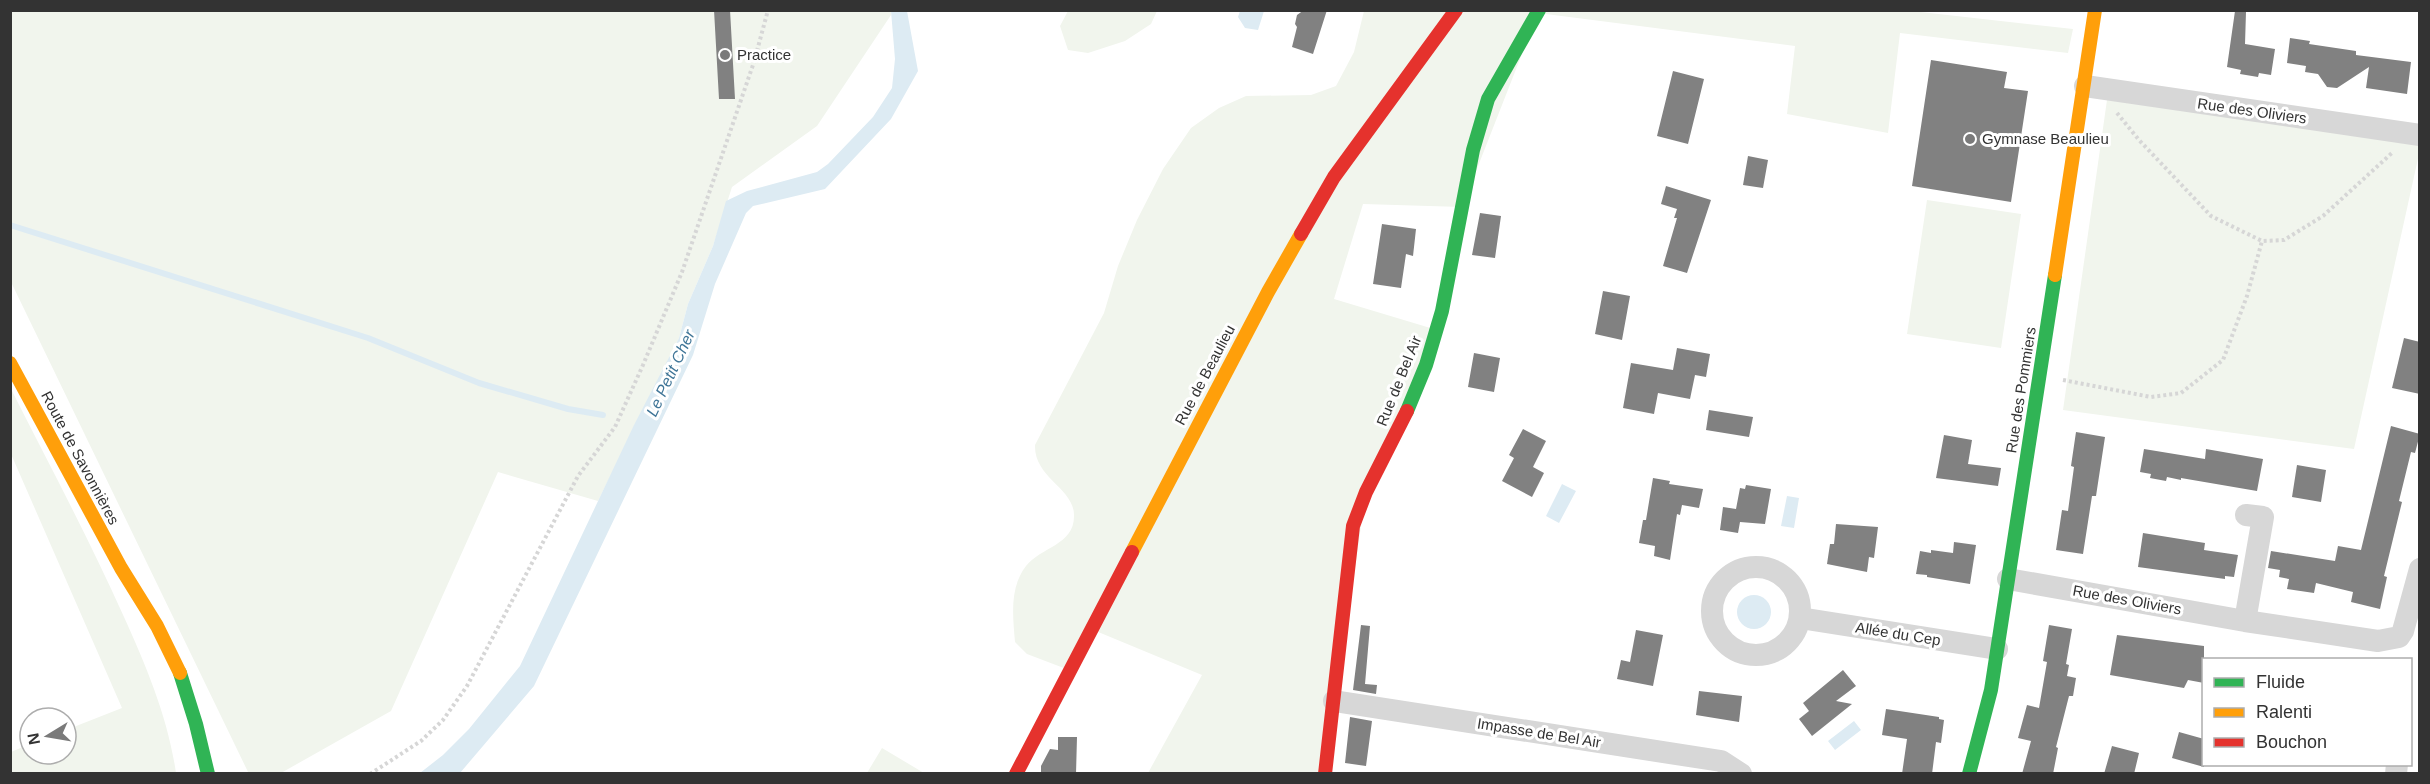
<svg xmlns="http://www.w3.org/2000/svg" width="2430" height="784" viewBox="0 0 2430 784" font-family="Arial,sans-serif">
	<rect width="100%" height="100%" fill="#fff"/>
	<path fill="#f1f5ed" d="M1903,10L2073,29L2068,53L1900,33L1888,133L1787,114L1795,46L1538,13L1462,207L1363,204L1334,299L1437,330L1366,492L1325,773H1148L1202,675L1091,629L1069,670L1027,654L1015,642C1013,617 1009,588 1026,566C1041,547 1075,545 1074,515C1074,488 1034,478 1035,445L1104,313L1118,266L1137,220L1163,169L1191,128L1219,108L1246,96L1311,95L1336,86L1354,52L1364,11Z
		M10,11H891V15L817,126L732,187L713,246L688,304L679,338L598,501L498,472L391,711L281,773L249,774L11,282Z
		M1068,11V10L1157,11L1151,24L1125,41L1088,53L1068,50L1060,26Z
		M2107,100L2419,143V154L2354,449L2063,410Z
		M1927,200L2021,214L2001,348L1907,334Z
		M10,387C49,464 89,539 124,617C147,668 168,718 176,773H11V752L30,744V754H66V730L122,708L11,454Z
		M882,748L924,773H867Z"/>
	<path fill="#ddebf3" d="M891,11H907L918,71L891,119L825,189L753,206L746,213L715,284L693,355L534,686L460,773H420L443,755L469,729L520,666L634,425L679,338L688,304L713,246L726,201L747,191L817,172L828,164L873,117L892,88L895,59Z
		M1240,11H1264L1258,30L1245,28L1238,17Z
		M1562,484L1576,491L1559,523L1546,516Z
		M1787,496L1799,498L1794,528L1781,526Z
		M1737 612a17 17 0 1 1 34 0a17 17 0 1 1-34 0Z
		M1854,721L1861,730L1835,750L1828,741Z"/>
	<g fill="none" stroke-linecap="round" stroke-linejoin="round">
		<path stroke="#ddebf3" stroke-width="6" d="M10,225L368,338L479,383L568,409L603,415"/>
	</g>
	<path fill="#818181" d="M714,10H730L735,99H719Z
		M1304,10H1327L1313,54L1292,47L1297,27L1295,24L1297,15Z
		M2235,11L2246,12L2245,44L2275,49L2271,75L2259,73L2258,77L2240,74L2241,70L2227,67Z
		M2290,38L2310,41L2309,44L2356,51V55L2411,62L2407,94L2366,88L2369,67L2337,88L2327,87L2318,74L2305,72L2306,66L2287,63Z
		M1931,60L2007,72L2004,88L2028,91L2011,202L1912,186Z
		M1673,71L1704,79L1688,144L1657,136Z
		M1748,156L1768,160L1763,188L1743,185Z
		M1666,186L1711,200L1687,273L1663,266L1677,218H1674L1677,209L1661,204Z
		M1480,213L1501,216L1495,258L1472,255Z
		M1382,224L1416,229L1413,256L1406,254L1401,288L1373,284Z
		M1603,291L1630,296L1622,340L1595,334Z
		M2404,338L2420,342V394L2392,388Z
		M1677,348L1710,354L1706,377L1695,375L1690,399L1658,393L1654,414L1623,408L1631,363L1673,370Z
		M1474,353L1500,358L1494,392L1468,387Z
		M1709,410L1753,417L1749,437L1706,430Z
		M2391,426L2420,434L2415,453L2411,452L2399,501L2402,502L2384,576L2387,577L2380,609L2351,602L2353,592L2316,583L2314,593L2287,589L2289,579L2279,577L2280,570L2268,568L2271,551L2335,561L2338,546L2361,550Z
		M1523,429L1546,441L1533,467L1544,473L1532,497L1502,481L1514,458L1509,455Z
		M2076,432L2105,437L2096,496H2092L2083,554L2056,550L2062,510L2068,511L2074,467L2071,466Z
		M1944,435L1972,440L1968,464L2001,468L1998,486L1936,478Z
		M2144,449L2205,459L2206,449L2263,459L2257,491L2181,478V480L2167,477L2166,481L2150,478L2151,474L2140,472Z
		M2297,465L2326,470L2321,502L2292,497Z
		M1653,478L1670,481L1669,484L1703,489L1699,508L1682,505L1680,515L1677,514L1670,560L1654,556L1655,546L1639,543L1643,520H1646Z
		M1746,485L1771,489L1765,524L1740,522L1738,533L1720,530L1723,507L1736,509L1740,488L1745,489Z
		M1836,524L1878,527L1874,558L1869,557L1867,572L1827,564L1830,544H1834Z
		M2143,533L2205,543L2204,550L2238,555L2234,577L2225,576V579L2138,567Z
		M1954,542L1976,545L1970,584L1927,577V575L1916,574L1920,551L1931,553V550L1953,553Z
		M1361,625L1370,626L1365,684L1377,685L1376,694L1353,690Z
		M2049,625L2072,629L2066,664L2069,665L2067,676L2076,678L2073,696H2069L2056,747L2058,748L2053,774H2022L2031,741L2018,738L2027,705L2039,708L2047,662L2043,661Z
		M1636,630L1663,635L1653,686L1617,679L1621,660L1630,662Z
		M2117,635L2204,646V683L2188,680L2184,688L2110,675Z
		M1843,670L1856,686L1836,701L1852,704L1812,736L1799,719L1809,711L1803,703Z
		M1699,691L1742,696L1739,722L1696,715Z
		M1886,709L1939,717V719L1944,720L1941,743L1936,742L1932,774H1902L1907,739L1882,735Z
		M1350,717L1372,721L1366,766L1345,763Z
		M2179,732L2204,739V767L2172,758Z
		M1058,737H1077L1076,774H1041V766L1050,749L1058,750Z
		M2112,746L2139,753L2134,774H2104Z"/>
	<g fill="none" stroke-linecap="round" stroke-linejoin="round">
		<path stroke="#d6d6d6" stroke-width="4" stroke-dasharray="3 3" stroke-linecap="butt" d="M2117,113L2139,140L2211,216L2262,241L2284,240L2323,216L2393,152
			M2063,380L2151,397L2181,393L2223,360L2247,296L2262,241
			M370,774L421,741L443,720L467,686L578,476L615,427L643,365L682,272L754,62L768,10"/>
		<path stroke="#d7d7d7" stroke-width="22" d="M2085,86L2420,135
			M1712 611a44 44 0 1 1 88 0a44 44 0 1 1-88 0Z
			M2008,579L2245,621L2378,641L2399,637L2403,631L2420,569
			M1800,618L1997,649
			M2245,621L2263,517L2246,515
			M1334,701L1721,761L1741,774
			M2396,774L2397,764"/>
		<path stroke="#30b455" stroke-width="14" d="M1407,411L1426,365L1442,311L1473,150L1488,99L1539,10
			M180,673L196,724L208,774
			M1969,774L1991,690L2055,275"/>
		<path stroke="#ff9f0a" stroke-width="14" d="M2055,275L2095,10
			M10,363L121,568L157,626L180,673
			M1132,552L1268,292L1301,234"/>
		<path stroke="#e5322d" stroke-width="14" d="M1301,234L1334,177L1456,10
			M1016,774L1132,552
			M1325,774L1353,526L1366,492L1407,411"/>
	</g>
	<g fill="#7a7a7a" stroke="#fff" stroke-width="2">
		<circle cx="725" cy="55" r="6"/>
		<circle cx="1970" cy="139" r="6"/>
	</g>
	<g text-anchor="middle" stroke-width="6" stroke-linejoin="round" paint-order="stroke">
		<g font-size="15" fill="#333" stroke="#fff" text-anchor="start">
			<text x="737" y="60">Practice</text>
			<text x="1982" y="144">Gymnase Beaulieu</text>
		</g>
		<g font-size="15" fill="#333" stroke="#fff">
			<text transform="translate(2252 111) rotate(8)" y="5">Rue des Oliviers</text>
			<text transform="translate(1205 375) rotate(-62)" y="5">Rue de Beaulieu</text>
			<text transform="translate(1399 381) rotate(-68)" y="5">Rue de Bel Air</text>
			<text transform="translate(2021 390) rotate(-81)" y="5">Rue des Pommiers</text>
			<text transform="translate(80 458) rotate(62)" y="5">Route de Savonnières</text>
			<text transform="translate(2127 600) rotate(10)" y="5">Rue des Oliviers</text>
			<text transform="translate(1898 634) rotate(9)" y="5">Allée du Cep</text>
			<text transform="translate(1539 733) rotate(9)" y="5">Impasse de Bel Air</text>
		</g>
		<g font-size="16" font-style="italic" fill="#3f7597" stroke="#fff">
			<text transform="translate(670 373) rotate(-65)" y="6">Le Petit Cher</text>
		</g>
	</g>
	<rect width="2430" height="784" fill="none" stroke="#333333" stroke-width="24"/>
	<rect x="2202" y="658" width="210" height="108" fill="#ffffff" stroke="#adadad" stroke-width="1.5"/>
	<rect x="2214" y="678" width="30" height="9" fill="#30b455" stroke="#adadad" stroke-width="1.5"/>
	<text x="2256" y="688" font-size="18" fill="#333333">Fluide</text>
	<rect x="2214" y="708" width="30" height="9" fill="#ff9f0a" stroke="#adadad" stroke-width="1.5"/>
	<text x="2256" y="718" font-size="18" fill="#333333">Ralenti</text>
	<rect x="2214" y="738" width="30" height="9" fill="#e5322d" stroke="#adadad" stroke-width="1.5"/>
	<text x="2256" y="748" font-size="18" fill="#333333">Bouchon</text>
	<g transform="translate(48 736) rotate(259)"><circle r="28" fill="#ffffff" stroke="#adadad" stroke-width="1.5"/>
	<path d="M0-4.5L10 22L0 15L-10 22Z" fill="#7a7a7a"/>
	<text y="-9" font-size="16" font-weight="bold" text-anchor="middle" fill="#333333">N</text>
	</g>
</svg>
